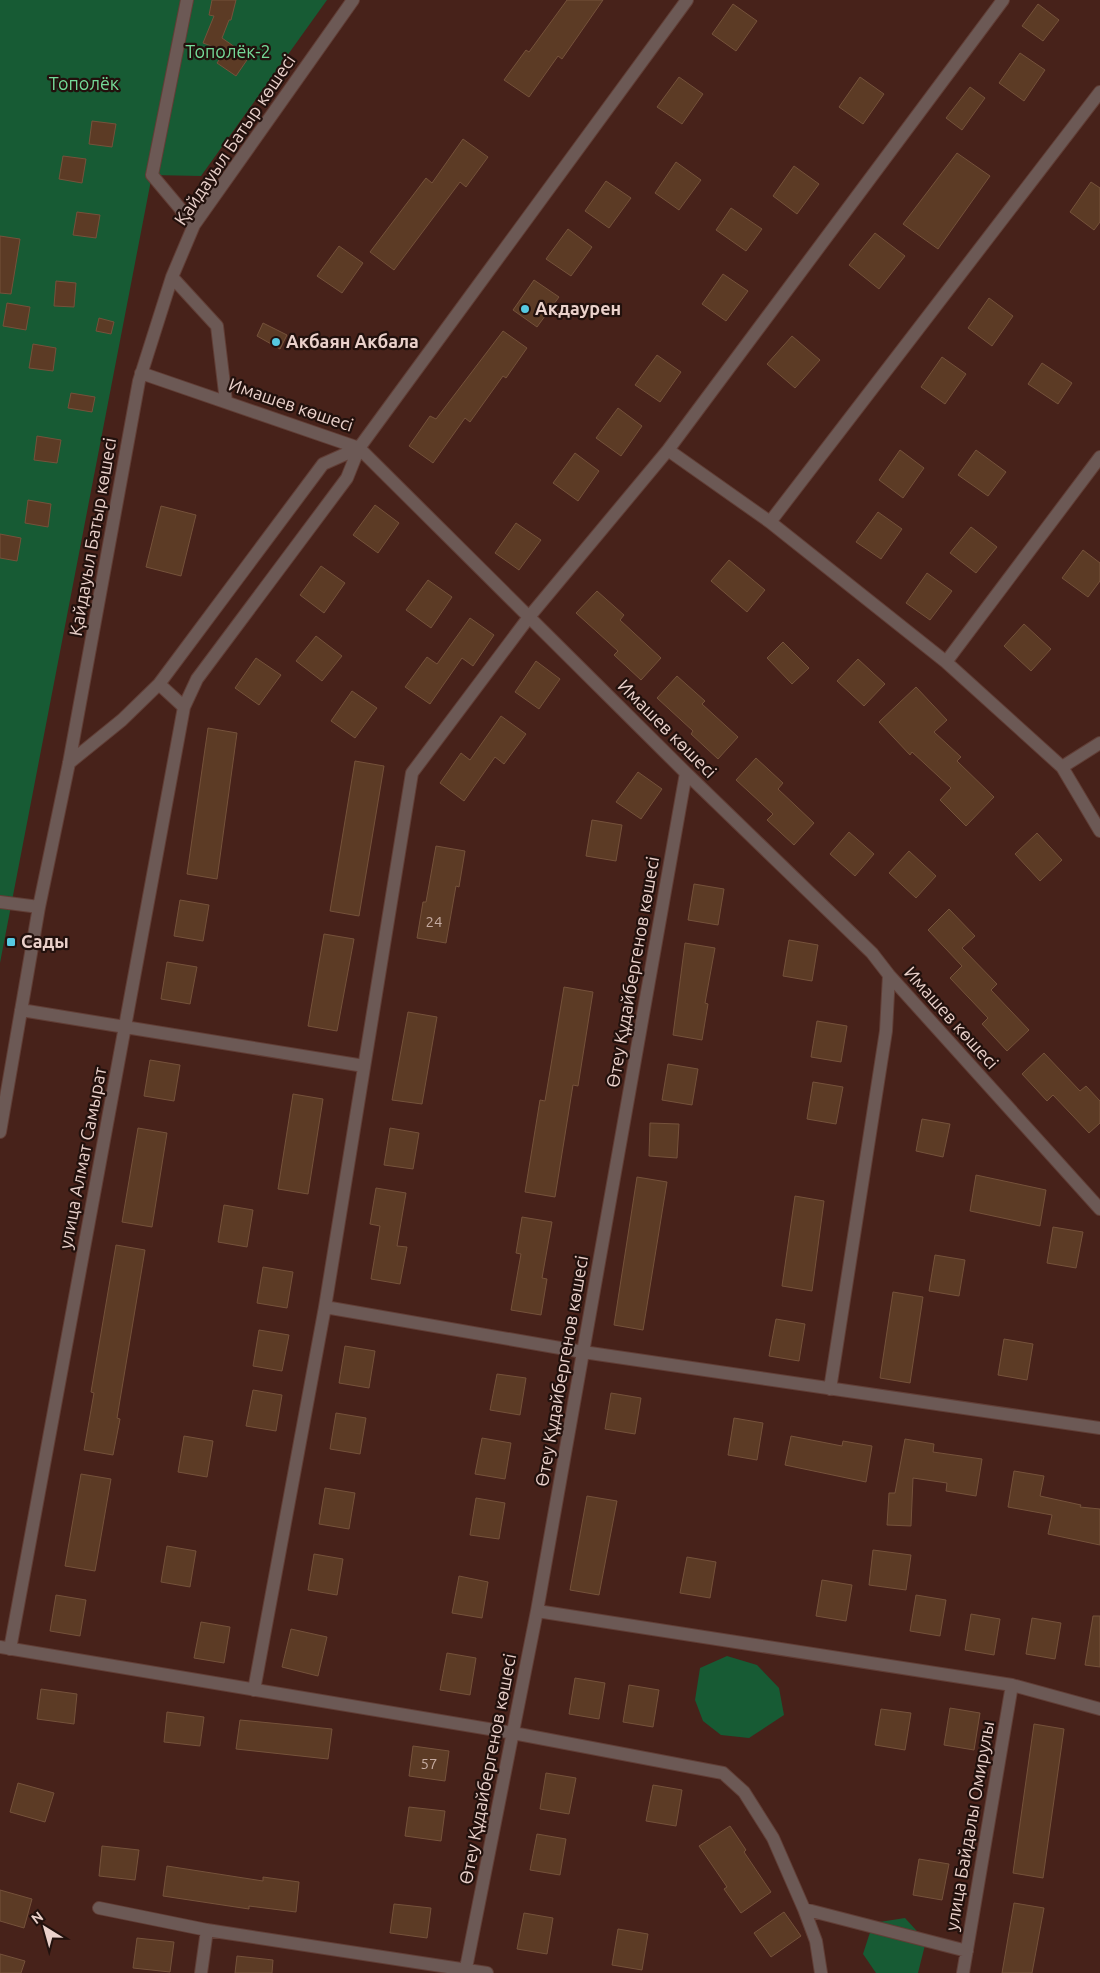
<svg xmlns="http://www.w3.org/2000/svg" width="1100" height="1973" viewBox="0 0 1100 1973" font-family="Ubuntu,sans-serif">
	<rect width="100%" height="100%" fill="#47221a"/>
	<path fill="#175b34" d="M0,0H327L201,176L152,175L0,963Z
		M727,1656L757,1665L779,1688L784,1715L749,1738L721,1735L703,1721L695,1700L700,1668Z
		M905,1918L926,1941L918,1973H876L863,1954L873,1923Z"/>
	<path fill="#5c3b25" stroke="#75523b" d="M212,0H236L231,20H229L222,38L249,57L236,76L217,63L225,51L203,43L214,16L209,15Z
		M567,0H603L562,59L558,56L529,97L504,80L526,50L529,52Z
		M733,4L757,21L736,51L712,34Z
		M1038,4L1059,20L1043,41L1022,26Z
		M1020,53L1045,70L1024,101L999,83Z
		M679,77L703,94L682,124L657,107Z
		M860,77L884,94L863,124L839,107Z
		M970,87L985,98L962,130L946,118Z
		M92,121L116,124L112,147L89,144Z
		M463,139L488,157L466,187L460,182L394,270L370,252L426,178L432,183Z
		M957,153L990,176L938,249L903,224Z
		M63,156L86,159L82,183L59,179Z
		M676,162L701,180L679,210L655,193Z
		M794,166L819,184L797,214L773,196Z
		M606,181L631,198L609,228L585,211Z
		M1091,182L1100,188V222L1094,230L1070,212Z
		M731,208L762,229L746,251L716,230Z
		M77,212L100,215L96,238L73,235Z
		M568,229L592,247L571,276L546,259Z
		M875,233L905,256L879,289L849,265Z
		M0,236L20,239L11,294L0,293Z
		M339,246L363,263L342,293L317,276Z
		M723,274L748,291L726,321L702,304Z
		M534,280L559,297L537,327L513,310Z
		M56,281L76,283L74,307L54,306Z
		M989,298L1013,316L992,346L968,328Z
		M7,303L30,307L26,330L3,326Z
		M99,318L114,322L111,334L96,331Z
		M263,323L287,335L280,349L257,336Z
		M503,331L527,348L506,378L503,376L470,422L465,418L433,463L409,446L430,416L436,419Z
		M792,336L820,360L795,388L767,364Z
		M33,344L56,348L53,371L29,368Z
		M657,355L681,372L660,402L635,385Z
		M942,357L966,374L945,404L921,387Z
		M1042,363L1072,383L1058,404L1028,384Z
		M71,393L95,397L92,412L68,408Z
		M618,408L642,426L621,456L596,438Z
		M37,436L61,440L57,463L34,460Z
		M900,450L924,468L903,498L879,480Z
		M976,450L1006,472L988,496L958,475Z
		M575,453L599,471L578,501L553,483Z
		M28,500L51,504L48,527L25,523Z
		M375,505L399,523L378,553L353,535Z
		M161,506L196,515L181,576L146,567Z
		M878,512L902,529L881,559L856,542Z
		M516,523L541,540L519,570L495,553Z
		M971,527L997,547L976,573L950,553Z
		M0,534L21,538L17,561L0,558Z
		M1083,550L1100,563V581L1088,597L1062,578Z
		M729,560L765,590L747,612L711,581Z
		M321,566L345,583L324,613L300,595Z
		M927,573L952,591L930,620L906,603Z
		M428,580L452,597L431,628L406,610Z
		M597,591L624,615L620,620L661,658L641,680L614,655L618,651L576,613Z
		M470,618L494,635L473,666L462,658L430,704L405,687L427,657L437,664Z
		M1024,624L1051,649L1031,671L1004,646Z
		M316,636L342,656L322,681L296,661Z
		M783,642L809,668L792,684L767,658Z
		M256,658L281,675L259,705L235,688Z
		M858,659L885,684L864,706L837,681Z
		M536,661L560,679L539,709L515,692Z
		M677,676L705,701L702,704L738,737L718,759L691,734L693,731L657,698Z
		M916,687L947,720L934,732L961,757L957,761L994,797L966,826L940,800L951,788L912,752L910,755L879,722Z
		M352,691L377,708L355,738L331,721Z
		M501,716L526,734L504,764L495,757L464,801L440,783L461,753L470,760Z
		M208,728L237,733L217,879L187,874Z
		M756,758L783,783L778,789L814,823L794,845L767,820L773,814L736,780Z
		M355,761L384,766L359,916L330,911Z
		M638,772L662,789L641,819L616,802Z
		M592,820L622,825L616,861L586,856Z
		M849,832L874,854L855,876L830,854Z
		M1037,833L1062,860L1040,881L1015,854Z
		M436,846L465,851L459,887L456,886L446,943L417,938L423,902H426Z
		M909,851L936,876L916,898L889,873Z
		M694,884L724,889L718,925L688,920Z
		M180,900L209,905L203,941L174,936Z
		M949,909L975,936L962,948L997,984L991,990L1029,1030L1007,1051L982,1024L988,1018L950,978L962,966L928,930Z
		M324,934L354,939L337,1031L308,1026Z
		M789,940L818,945L812,981L783,976Z
		M685,943L715,948L705,1003L708,1004L702,1040L673,1035Z
		M167,962L197,967L190,1004L161,999Z
		M564,987L593,992L578,1086L573,1085L555,1197L525,1192L540,1100L545,1101Z
		M408,1012L437,1017L422,1104L392,1100Z
		M817,1021L847,1026L841,1062L811,1057Z
		M1044,1053L1080,1091L1086,1086L1100,1101V1123L1089,1133L1053,1095L1047,1101L1022,1074Z
		M150,1060L180,1065L174,1101L144,1096Z
		M668,1064L698,1069L692,1105L662,1100Z
		M813,1082L843,1087L836,1124L807,1119Z
		M293,1094L323,1099L308,1194L278,1189Z
		M922,1119L950,1124L943,1157L916,1151Z
		M650,1123L679,1124L677,1158L649,1156Z
		M138,1128L167,1133L152,1227L122,1222Z
		M390,1128L419,1133L413,1169L384,1165Z
		M976,1175L1046,1190L1040,1226L970,1211Z
		M637,1177L667,1182L643,1330L614,1325Z
		M376,1188L406,1193L397,1246L407,1247L400,1284L371,1279L380,1226L370,1224Z
		M795,1196L824,1201L812,1291L782,1286Z
		M224,1205L253,1210L247,1247L218,1242Z
		M522,1217L552,1222L542,1278L547,1279L541,1315L511,1310L521,1254L516,1253Z
		M1053,1227L1083,1232L1076,1268L1047,1263Z
		M116,1245L145,1250L117,1418L120,1419L113,1455L84,1450L94,1393L91,1392Z
		M935,1255L965,1260L959,1296L929,1291Z
		M263,1267L293,1272L287,1308L257,1303Z
		M893,1292L923,1297L910,1383L880,1378Z
		M776,1319L805,1324L799,1361L769,1356Z
		M259,1330L289,1335L282,1371L253,1366Z
		M1004,1339L1033,1344L1027,1380L998,1375Z
		M345,1346L375,1351L369,1388L339,1383Z
		M497,1374L526,1378L520,1415L490,1410Z
		M253,1390L282,1395L276,1431L246,1426Z
		M611,1393L641,1398L635,1434L605,1429Z
		M336,1413L366,1418L360,1454L330,1449Z
		M734,1418L763,1423L757,1460L728,1455Z
		M184,1436L213,1441L207,1477L178,1472Z
		M791,1436L842,1446L843,1441L872,1446L866,1482L785,1465Z
		M482,1438L511,1443L505,1479L475,1474Z
		M905,1439L934,1444L933,1452L982,1459L976,1496L946,1491L947,1483L913,1478L911,1526L887,1525L889,1493H895Z
		M1014,1471L1044,1476L1040,1496L1081,1505L1080,1507L1100,1509V1545L1048,1534L1052,1515L1008,1507Z
		M81,1474L111,1479L95,1571L65,1566Z
		M325,1488L355,1493L349,1529L319,1524Z
		M587,1496L617,1501L599,1595L570,1590Z
		M476,1498L505,1503L499,1539L470,1535Z
		M167,1546L196,1551L190,1587L161,1582Z
		M873,1550L911,1555L906,1590L869,1585Z
		M314,1554L343,1559L337,1595L308,1590Z
		M687,1557L716,1562L710,1598L680,1593Z
		M459,1576L488,1582L482,1618L452,1613Z
		M822,1580L852,1585L846,1621L816,1616Z
		M56,1595L86,1600L80,1636L50,1631Z
		M916,1595L946,1600L940,1636L910,1631Z
		M971,1614L1000,1619L994,1655L965,1650Z
		M1093,1616H1100V1667L1085,1665Z
		M1032,1618L1061,1623L1055,1659L1026,1654Z
		M201,1622L230,1627L224,1663L194,1658Z
		M291,1629L327,1637L318,1676L282,1667Z
		M447,1653L476,1658L470,1695L440,1690Z
		M575,1678L605,1683L599,1719L569,1714Z
		M629,1685L659,1690L653,1727L623,1722Z
		M41,1689L77,1694L74,1724L37,1719Z
		M950,1708L980,1713L974,1750L944,1745Z
		M881,1709L911,1713L905,1750L875,1745Z
		M167,1712L204,1717L200,1746L164,1742Z
		M240,1720L332,1729L328,1759L236,1749Z
		M1034,1724L1064,1729L1043,1878L1013,1873Z
		M413,1746L449,1751L445,1781L409,1776Z
		M546,1773L576,1778L569,1814L540,1809Z
		M18,1783L54,1793L45,1822L10,1812Z
		M653,1785L682,1790L676,1826L646,1821Z
		M409,1807L445,1811L441,1841L405,1836Z
		M730,1826L746,1850L744,1852L771,1892L741,1913L724,1889L727,1887L699,1846Z
		M537,1834L566,1839L560,1875L530,1870Z
		M102,1846L139,1850L135,1880L99,1876Z
		M919,1859L949,1864L942,1900L913,1895Z
		M167,1866L263,1881V1877L299,1882L296,1912L249,1906V1909L163,1896Z
		M0,1890L32,1899L24,1928L0,1921Z
		M1014,1903L1044,1908L1032,1973H1002Z
		M394,1904L431,1908L427,1938L390,1933Z
		M784,1912L801,1936L771,1957L754,1933Z
		M524,1913L553,1918L547,1954L517,1949Z
		M618,1929L648,1934L642,1970L612,1965Z
		M137,1938L174,1942L170,1972L133,1968Z
		M0,1954L25,1961L21,1973H0Z
		M237,1956L273,1960L272,1973H235Z"/>
	<g fill="none" stroke-linecap="round" stroke-linejoin="round">
		<g stroke="#613e36" stroke-width="14">
			<path id="minor" d="M187,0L152,175L194,225
				M172,277L217,326L226,401
				M141,373L359,448L686,773L872,953L889,975L1100,1209
				M668,450L770,522L1100,92
				M770,522L946,662L1062,767L1100,831
				M946,662L1100,457
				M184,707L197,679L347,478L359,448
				M69,763L122,720L159,684L323,464L359,448L687,0
				M1062,767L1100,743
				M0,902L39,907
				M21,1010L364,1066
				M0,1132L39,907L69,763L139,381L172,277L194,225L353,0
				M325,1307L583,1352L1100,1428
				M830,1389L886,1031L889,975
				M537,1611L1012,1685L1100,1709
				M0,1647L513,1733L723,1773L744,1792L773,1838L804,1909L816,1941L821,1973
				M10,1649L184,707L159,684
				M254,1690L325,1307L412,773L529,617L668,450L1003,0
				M99,1908L207,1930L487,1973
				M804,1909L967,1951
				M201,1973L207,1930
				M465,1973L537,1611L686,773
				M963,1973L1012,1685"/>
		</g>
		<use href="#minor" stroke="#6c5955" stroke-width="12"/>
	</g>
	<g fill="#56c9e1" stroke="#22110d" stroke-width="2">
		<circle cx="525" cy="309" r="5"/>
		<circle cx="276" cy="342" r="5"/>
		<rect x="6" y="937" width="10" height="10" rx="2.5"/>
	</g>
	<g text-anchor="middle" stroke-width="4.5" stroke-linejoin="round" paint-order="stroke">
		<g font-size="15" fill="#c6aca2">
			<text x="434" y="927">24</text>
			<text x="429" y="1769">57</text>
		</g>
		<g font-size="18" fill="#75d998" stroke="#22110d">
			<text x="228" y="58">Тополёк-2</text>
			<text x="84" y="90">Тополёк</text>
		</g>
		<g font-size="18" fill="#ead1cb" stroke="#22110d">
			<text transform="translate(235 140) rotate(-56)" y="6">Қайдауыл Батыр көшесі</text>
			<text transform="translate(291 405) rotate(19)" y="6">Имашев көшесі</text>
			<text transform="translate(93 537) rotate(-80)" y="6">Қайдауыл Батыр көшесі</text>
			<text transform="translate(667 729) rotate(45)" y="6">Имашев көшесі</text>
			<text transform="translate(633 972) rotate(-80)" y="6">Өтеу Құдайбергенов көшесі</text>
			<text transform="translate(951 1018) rotate(48)" y="6">Имашев көшесі</text>
			<text transform="translate(83 1158) rotate(-79)" y="6">улица Алмат Самырат</text>
			<text transform="translate(562 1371) rotate(-80)" y="6">Өтеу Құдайбергенов көшесі</text>
			<text transform="translate(488 1769) rotate(-79)" y="6">Өтеу Құдайбергенов көшесі</text>
			<text transform="translate(970 1826) rotate(-80)" y="6">улица Байдалы Омирулы</text>
		</g>
		<g font-size="18" font-weight="bold" fill="#ead1cb" stroke="#22110d" text-anchor="start">
			<text x="535" y="315">Акдаурен</text>
			<text x="286" y="348">Акбаян Акбала</text>
			<text x="21" y="948">Сады</text>
		</g>
	</g>
	<g transform="translate(45 1928) rotate(323)" stroke="#22110d" stroke-width="4" paint-order="stroke">
	<path d="M0-4L9 19L0 12L-9 19Z" fill="#ead1cb"/>
	<text y="-8" font-size="14" font-weight="bold" text-anchor="middle" fill="#ead1cb">N</text>
	</g>
</svg>
